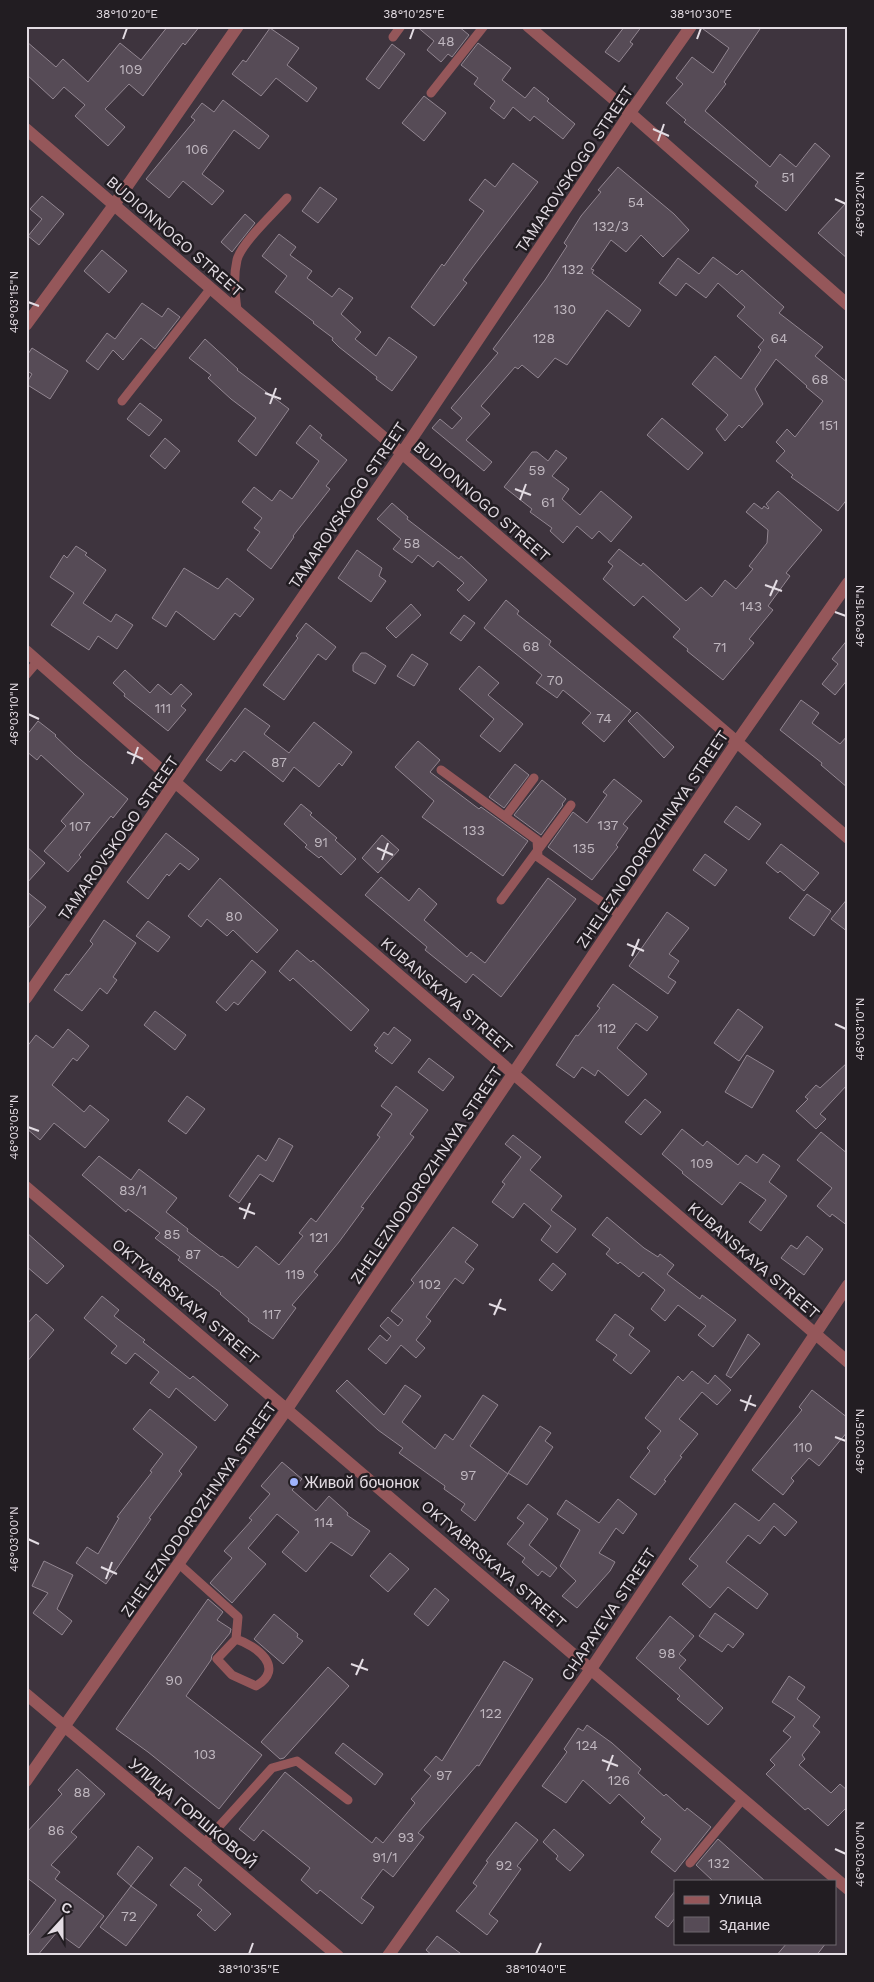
<svg xmlns="http://www.w3.org/2000/svg" width="874" height="1982" viewBox="0 0 874 1982" font-family="'Work Sans',sans-serif">
	<rect width="100%" height="100%" fill="#3e343e"/>
	<path fill="#564b56" stroke="#928691" d="M168,26H200L185,45L183,43L143,96L129,84L105,109L125,127L108,146L75,116L85,105L64,87L53,99L26,74V41L56,67L63,59L88,82L120,43L141,60Z
		M416,26H458L469,35L452,57L448,54L441,62L427,50L434,41Z
		M625,26H642L630,42L633,44L619,62L605,52Z
		M699,26H762L724,82L726,84L705,111L770,167L780,154L796,167L815,143L830,156L786,211L755,186L758,182L684,122L686,120L666,103L683,84L676,78L692,57L713,73L729,48Z
		M270,28L299,48L287,65L317,88L307,102L276,78L261,96L232,74L243,60L246,62Z
		M478,43L511,68L502,80L525,98L534,87L549,99L547,101L575,124L563,139L534,116L530,121L513,107L504,119L490,108L495,101L474,84L478,78L461,65Z
		M392,44L405,54L379,89L366,79Z
		M424,96L446,113L424,141L402,123Z
		M223,100L269,136L259,149L234,130L202,174L224,191L212,205L183,181L169,198L146,179L195,120L191,117L202,103L214,112Z
		M513,163L538,182L478,260L463,280L467,283L434,326L411,307L442,264L444,266L484,211L469,200L485,179L495,187Z
		M618,167L674,214L689,230L663,257L641,235L626,252L611,240L591,269L594,270L592,273L641,310L629,327L607,310L567,365L555,358L538,378L522,365L518,369L515,367L481,406L490,414L466,440L492,462L484,471L432,428L440,419L452,429L462,418L451,408L498,353L493,349L545,280L567,246L564,243L581,216L601,192L598,190Z
		M320,187L337,199L318,223L302,211Z
		M42,196L64,214L39,245L28,236L42,219L30,209Z
		M848,201V259L818,233Z
		M245,214L255,223L232,252L221,242Z
		M279,234L296,247L290,255L312,271L307,278L332,297L339,288L353,298L341,314L361,332L355,339L376,356L389,337L417,357L392,391L376,379L377,377L339,347L332,340L333,338L313,323L314,322L275,292L287,276L262,256Z
		M102,250L127,271L109,293L84,271Z
		M713,257L737,275L742,270L784,307L779,313L823,347L815,356L848,383V498L838,511L791,477L793,475L776,461L785,451L776,442L787,429L795,437L823,401L806,387L807,386L776,359L755,389L763,404L742,428L739,425L725,441L716,429L728,415L692,384L715,356L741,379L761,350L758,347L764,340L737,316L745,307L718,283L706,298L686,283L676,296L659,283L678,258L699,274Z
		M142,303L162,317L168,308L180,317L155,349L141,338L123,360L113,350L98,370L86,361L107,333L115,339Z
		M205,339L238,369L237,370L289,409L256,456L238,441L256,418L231,399L208,378L211,375L189,358Z
		M32,348L68,371L50,399L26,384L32,374L26,370V357Z
		M140,403L162,420L149,436L127,419Z
		M662,418L703,453L688,470L647,435Z
		M310,425L322,435L320,438L347,460L326,486L330,489L293,536L294,537L271,569L247,550L260,532L254,528L262,518L242,502L254,487L272,501L280,490L292,499L319,461L296,443Z
		M165,438L180,451L165,469L150,456Z
		M556,450L567,458L552,476L569,489L562,499L580,515L601,491L632,517L611,542L599,531L592,539L577,526L563,543L550,531L552,528L530,512L532,509L504,487L532,452H537L548,461Z
		M778,491L822,530L786,573L790,576L768,606L773,610L749,639L754,643L723,680L687,651L688,649L673,637L680,629L643,596L634,606L603,579L613,566L608,562L619,549L641,566L643,563L686,601L701,587L712,597L725,580L736,589L753,569L749,566L767,543L768,530L746,512L754,503L762,509L764,506L768,509L769,508L766,504Z
		M392,503L408,517L407,519L459,559L461,556L487,580L469,601L457,590L464,583L438,561L433,567L418,555L412,563L393,549L401,539L377,519Z
		M76,546L87,553L85,555L106,570L83,603L111,622L116,614L133,625L117,649L98,636L89,650L51,625L74,593L50,577L64,555L67,558Z
		M357,550L382,568L379,576L386,581L371,602L338,578Z
		M184,568L218,589L227,578L254,599L240,617L235,613L214,640L176,611L166,627L152,618Z
		M506,600L519,611L517,614L551,641L549,645L631,711L604,742L582,723L591,713L563,690L557,698L536,683L542,675L484,628Z
		M411,604L421,615L396,638L386,628Z
		M464,615L475,623L461,641L450,633Z
		M306,623L336,647L326,660L318,654L284,700L263,685L298,638L296,636Z
		M848,639V679L835,695L822,684L838,664L832,659Z
		M361,653H366L386,666L375,684L353,671V665Z
		M412,654L428,664L414,686L397,676Z
		M479,666L499,683L488,695L523,724L500,752L480,736L494,719L459,689Z
		M125,670L150,693L158,684L171,695L181,684L192,694L181,706L186,710L168,731L124,696L125,694L113,683Z
		M801,700L819,713L812,723L840,744L848,735V788L821,765L822,763L780,730Z
		M245,708L270,726L264,734L289,753L314,722L352,752L342,766L339,763L319,787L294,767L283,782L244,751L235,762L231,759L221,771L206,760Z
		M637,712L674,747L664,758L628,721Z
		M38,721L56,735L55,736L75,755L128,799L113,818L111,816L79,855L81,857L68,872L44,851L66,826L61,821L84,794L41,755L37,760L26,751V736Z
		M418,741L440,760L430,772L479,809L481,807L528,841L503,876L422,817L434,801L395,767Z
		M515,764L529,775L504,808L489,797Z
		M614,779L642,801L623,824L628,828L616,845L618,847L592,880L548,847L573,812L587,823L607,795L603,792Z
		M542,780L566,799L562,804L563,805L541,835L514,815Z
		M301,804L312,813L310,815L337,838L335,840L356,859L341,875L321,856L319,858L305,847L307,845L284,824Z
		M736,806L761,824L749,840L724,822Z
		M166,833L199,859L189,870L180,863L169,876L167,874L148,899L127,882Z
		M382,835L399,850L378,873L362,858Z
		M781,844L819,873L804,891L780,871L778,873L766,863Z
		M26,846L45,863L26,884Z
		M705,854L727,870L715,886L693,870Z
		M381,877L409,901L419,888L437,904L424,920L467,957L471,952L485,963L548,878L576,899L501,997L473,974L466,983L425,950L427,947L365,895Z
		M220,878L278,930L257,953L233,930L227,936L207,919L201,927L188,916Z
		M26,891L46,907L26,931Z
		M807,894L831,911L814,936L789,918Z
		M848,898V932L831,919Z
		M667,912L689,928L669,954L679,961L668,977L676,982L668,994L629,966Z
		M104,920L136,943L113,977L117,980L107,994L100,988L82,1011L54,990L66,974L69,975L93,944L90,941Z
		M148,921L170,937L158,952L136,936Z
		M297,950L311,962L313,960L369,1010L351,1031L293,978L290,981L279,971Z
		M252,960L266,972L238,1005L234,1002L226,1011L216,1002Z
		M613,984L658,1017L647,1031L636,1023L617,1048L647,1074L628,1096L598,1070L595,1076L582,1067L574,1078L556,1065L576,1035L578,1036L600,1008L597,1006Z
		M738,1009L763,1027L739,1061L714,1043Z
		M155,1011L186,1035L175,1050L144,1025Z
		M394,1027L411,1040L392,1064L375,1051L378,1048L374,1045L384,1032L388,1035Z
		M68,1029L89,1046L77,1061L73,1058L52,1085L84,1112L90,1105L109,1120L85,1148L54,1123L40,1140L26,1128V1048L36,1035L53,1048Z
		M747,1055L774,1071L752,1108L725,1092Z
		M429,1058L454,1077L443,1091L418,1072Z
		M848,1062V1084L820,1114L826,1119L816,1129L796,1111L808,1099L805,1097L816,1085L820,1088Z
		M396,1086L428,1110L410,1134L414,1137L361,1207L364,1208L339,1242L314,1272L318,1275L292,1305L296,1308L273,1339L248,1321L249,1319L220,1294L221,1293L178,1260L180,1257L155,1238L160,1233L128,1209L126,1212L82,1175L99,1156L131,1180L139,1169L177,1198L166,1212L188,1229L187,1231L221,1257L222,1256L238,1268L256,1246L279,1265L303,1236L299,1233L311,1218L316,1222L380,1137L377,1135L392,1114L381,1106Z
		M187,1096L205,1109L186,1134L168,1121Z
		M645,1099L661,1112L641,1135L625,1122Z
		M682,1129L703,1146L707,1141L738,1165L746,1155L757,1163L763,1154L780,1166L769,1182L787,1196L761,1231L749,1222L766,1200L740,1182L722,1205L682,1173L683,1172L662,1154Z
		M821,1132L848,1154V1226L832,1214L830,1217L817,1206L832,1188L797,1160Z
		M513,1135L541,1157L530,1170L562,1196L551,1210L576,1229L557,1253L541,1240L551,1226L524,1203L513,1218L492,1202L505,1184L502,1182L521,1157L505,1144Z
		M279,1138L293,1146L273,1182L260,1174L239,1203L229,1196L258,1155L266,1161Z
		M607,1217L644,1248L658,1257L660,1254L674,1265L667,1274L700,1299L702,1295L736,1320L713,1347L698,1335L706,1326L678,1305L665,1321L651,1309L665,1290L643,1272L639,1277L620,1262L618,1264L606,1254L610,1249L592,1235Z
		M453,1227L478,1245L465,1262L474,1269L463,1284L455,1278L426,1317L431,1321L416,1340L425,1348L416,1358L401,1345L386,1364L368,1349L380,1335L387,1341L391,1336L380,1326L388,1317L398,1326L403,1320L391,1311L414,1283L411,1280Z
		M26,1232L64,1266L47,1284L26,1266Z
		M807,1236L823,1249L804,1275L781,1258L791,1245L797,1249Z
		M553,1263L566,1274L552,1291L539,1280Z
		M102,1296L119,1310L114,1316L145,1340L143,1342L190,1379L193,1376L228,1405L215,1421L176,1388L169,1398L150,1383L159,1372L135,1353L126,1364L111,1353L117,1346L84,1318Z
		M36,1314L54,1330L26,1363V1325Z
		M615,1314L634,1328L629,1335L650,1351L631,1374L613,1360L617,1355L596,1340Z
		M748,1334L760,1344L731,1378L726,1375Z
		M692,1371L708,1384L715,1375L731,1390L717,1405L702,1392L679,1419L698,1434L680,1456L682,1457L664,1480L666,1481L655,1495L630,1477L650,1451L647,1448L661,1431L645,1418L678,1376L683,1381Z
		M347,1380L384,1415L405,1385L421,1396L402,1422L435,1449L445,1434L453,1440L483,1395L498,1405L470,1446L508,1474L475,1521L461,1510L465,1504L444,1489L445,1486L399,1453L403,1448L378,1430L336,1391Z
		M812,1390L848,1418V1431L819,1466L809,1458L791,1478L794,1481L783,1495L752,1470L802,1410L799,1407Z
		M150,1409L197,1447L179,1471L182,1474L149,1518L151,1519L106,1584L76,1563L87,1547L98,1554L119,1518L117,1517L152,1472L150,1471L163,1454L133,1429Z
		M540,1426L551,1433L545,1441L553,1447L527,1485L508,1473Z
		M282,1462L302,1479L292,1490L316,1511L329,1496L348,1513L347,1515L370,1531L352,1556L331,1542L306,1572L282,1552L299,1532L277,1514L248,1548L266,1564L232,1603L210,1583L232,1558L224,1551L252,1520L249,1518L270,1494L261,1486Z
		M618,1499L637,1514L623,1534L616,1528L599,1553L615,1562L610,1571L577,1608L562,1596L576,1581L560,1566L580,1530L557,1514L566,1500L599,1523Z
		M735,1503L759,1521L774,1503L797,1522L785,1536L774,1526L760,1544L748,1535L726,1562L768,1594L757,1609L728,1587L710,1608L682,1584L698,1566L689,1559Z
		M528,1504L548,1519L529,1545L557,1568L550,1577L542,1571L538,1576L522,1562L525,1558L507,1544L524,1523L517,1518Z
		M390,1553L409,1569L388,1592L370,1576Z
		M44,1561L73,1575L57,1609L72,1621L62,1635L33,1613L48,1593L32,1586Z
		M435,1588L449,1600L428,1626L414,1614Z
		M208,1599L223,1612L217,1620L231,1629L230,1633L212,1655L211,1660L186,1696L262,1755L219,1809L148,1752L116,1729Z
		M715,1613L744,1634L733,1648L728,1644L722,1652L699,1636Z
		M274,1614L298,1634L297,1637L303,1641L283,1664L254,1639Z
		M670,1616L694,1636L679,1654L686,1660L679,1668L723,1708L708,1725L677,1699L680,1696L636,1658Z
		M504,1661L533,1679L479,1766L477,1765L418,1833L424,1837L393,1877L383,1869L367,1890L361,1898L374,1907L362,1924L320,1890L317,1894L301,1880L310,1868L263,1830L254,1841L239,1829L285,1772L372,1843L376,1837L383,1843L415,1803L411,1799L431,1776L424,1770L436,1756L442,1761Z
		M328,1667L349,1686L284,1758L280,1759L261,1742Z
		M789,1676L805,1687L797,1699L820,1717L813,1726L820,1732L802,1755L805,1759L799,1765L831,1793L840,1784L848,1791V1806L828,1826L808,1808L805,1810L766,1774L775,1765L770,1760L791,1737L783,1731L795,1717L772,1702Z
		M587,1725L612,1743L641,1769L638,1773L664,1796L666,1794L685,1811L687,1808L711,1827L675,1872L651,1852L661,1839L641,1822L645,1818L619,1794L610,1804L583,1780L566,1803L542,1786L567,1752L564,1749L578,1728L583,1731Z
		M343,1743L383,1774L375,1785L335,1753Z
		M77,1769L105,1794L71,1832L77,1837L51,1865L60,1872L55,1879L104,1916L79,1948L57,1932L37,1956H26V1939L56,1900L26,1877V1833L62,1794L58,1790Z
		M516,1822L538,1840L517,1866L521,1869L489,1914L498,1921L487,1935L456,1911L477,1886L473,1883L488,1862L486,1861Z
		M554,1829L584,1855L570,1871L556,1859L558,1856L543,1842Z
		M718,1839L765,1881H713L696,1865Z
		M138,1846L153,1858L131,1886L117,1874Z
		M185,1867L202,1880L198,1885L231,1914L215,1931L197,1915L202,1910L170,1885Z
		M131,1886L157,1905L126,1946L100,1927Z
		M675,1891V1918L668,1927L655,1917Z
		M437,1936L464,1956H433L426,1950Z
		M787,1943H826L816,1956H776Z"/>
	<g fill="none" stroke-linecap="round" stroke-linejoin="round">
		<path stroke="#95575a" stroke-width="9" d="M393,37L401,26
			M431,93L484,26
			M237,310C235,294 233,277 237,260C241,243 275,212 287,198
			M122,401L211,288
			M26,675L38,661
			M441,770L537,840L538,857L620,915
			M505,817L534,778
			M501,900L571,805
			M179,1564L238,1617L236,1639L217,1659L232,1675L256,1686C286,1668 257,1646 236,1639
			M204,1843L272,1768L297,1761L348,1800
			M690,1863L743,1799"/>
		<path stroke="#95575a" stroke-width="12" d="M528,26L630,113L848,305
			M26,129L848,838
			M26,325L114,205L238,26
			M26,651L176,783L848,1362
			M26,998L402,453L630,113L691,26
			M26,1187L848,1889
			M26,1694L338,1956
			M26,1781L287,1409L736,743L848,583
			M388,1956L591,1669L848,1285"/>
	</g>
	<path fill="none" stroke="#e3dce3" stroke-width="2" d="M123,39L127,28M410,39L414,28M697,39L701,28M653,129L669,136M658,141L664,124M835,199L846,204M28,302L39,306M265,393L281,399M270,404L276,388M515,489L531,495M520,500L526,484M765,585L782,591M770,596L777,580M835,612L846,616M28,714L39,719M127,752L143,759M132,764L138,747M377,848L393,855M382,860L388,843M627,944L644,951M632,956L639,939M835,1024L846,1029M28,1127L39,1131M239,1208L255,1214M244,1219L250,1203M489,1304L506,1310M494,1315L501,1299M740,1400L756,1406M745,1411L751,1395M835,1437L846,1441M28,1539L39,1544M101,1567L117,1574M106,1579L112,1562M351,1664L368,1670M356,1675L363,1659M602,1760L618,1766M607,1771L613,1755M835,1849L846,1854M249,1954L253,1943M536,1954L541,1943"/>
	<circle fill="#9fb3fd" stroke="#221d22" stroke-width="2" cx="294" cy="1482" r="5"/>
	<g text-anchor="middle" stroke-width="5" stroke-linejoin="round" paint-order="stroke">
		<g font-size="14" fill="#c0b8c0">
			<text x="446" y="46">48</text>
			<text x="131" y="74">109</text>
			<text x="197" y="154">106</text>
			<text x="788" y="182">51</text>
			<text x="636" y="207">54</text>
			<text x="611" y="231">132/3</text>
			<text x="573" y="274">132</text>
			<text x="565" y="314">130</text>
			<text x="544" y="343">128</text>
			<text x="779" y="343">64</text>
			<text x="820" y="384">68</text>
			<text x="829" y="430">151</text>
			<text x="537" y="475">59</text>
			<text x="548" y="507">61</text>
			<text x="412" y="548">58</text>
			<text x="751" y="611">143</text>
			<text x="531" y="651">68</text>
			<text x="720" y="652">71</text>
			<text x="555" y="685">70</text>
			<text x="163" y="713">111</text>
			<text x="604" y="723">74</text>
			<text x="279" y="767">87</text>
			<text x="608" y="830">137</text>
			<text x="80" y="831">107</text>
			<text x="474" y="835">133</text>
			<text x="321" y="847">91</text>
			<text x="584" y="853">135</text>
			<text x="234" y="921">80</text>
			<text x="607" y="1033">112</text>
			<text x="702" y="1168">109</text>
			<text x="133" y="1195">83/1</text>
			<text x="172" y="1239">85</text>
			<text x="319" y="1242">121</text>
			<text x="193" y="1259">87</text>
			<text x="295" y="1279">119</text>
			<text x="430" y="1289">102</text>
			<text x="272" y="1319">117</text>
			<text x="803" y="1452">110</text>
			<text x="468" y="1480">97</text>
			<text x="324" y="1527">114</text>
			<text x="667" y="1658">98</text>
			<text x="174" y="1685">90</text>
			<text x="491" y="1718">122</text>
			<text x="587" y="1750">124</text>
			<text x="205" y="1759">103</text>
			<text x="444" y="1780">97</text>
			<text x="619" y="1785">126</text>
			<text x="82" y="1797">88</text>
			<text x="56" y="1835">86</text>
			<text x="406" y="1842">93</text>
			<text x="385" y="1862">91/1</text>
			<text x="719" y="1868">132</text>
			<text x="504" y="1870">92</text>
			<text x="129" y="1921">72</text>
		</g>
		<g font-size="16" fill="#e3dce3" stroke="#221d22">
			<text transform="translate(574 169) rotate(-56)" y="6">TAMAROVSKOGO STREET</text>
			<text transform="translate(175 236) rotate(41)" y="6">BUDIONNOGO STREET</text>
			<text transform="translate(482 501) rotate(41)" y="6">BUDIONNOGO STREET</text>
			<text transform="translate(347 505) rotate(-56)" y="6">TAMAROVSKOGO STREET</text>
			<text transform="translate(118 838) rotate(-55)" y="6">TAMAROVSKOGO STREET</text>
			<text transform="translate(652 839) rotate(-56)" y="6">ZHELEZNODOROZHNAYA STREET</text>
			<text transform="translate(447 995) rotate(41)" y="6">KUBANSKAYA STREET</text>
			<text transform="translate(426 1175) rotate(-56)" y="6">ZHELEZNODOROZHNAYA STREET</text>
			<text transform="translate(754 1260) rotate(41)" y="6">KUBANSKAYA STREET</text>
			<text transform="translate(186 1301) rotate(40)" y="6">OKTYABRSKAYA STREET</text>
			<text transform="translate(198 1509) rotate(-55)" y="6">ZHELEZNODOROZHNAYA STREET</text>
			<text transform="translate(494 1564) rotate(41)" y="6">OKTYABRSKAYA STREET</text>
			<text transform="translate(608 1614) rotate(-56)" y="6">CHAPAYEVA STREET</text>
			<text transform="translate(193 1813) rotate(40)" y="6">УЛИЦА ГОРШКОВОЙ</text>
		</g>
		<g font-size="16" fill="#e3dce3" stroke="#221d22" text-anchor="start">
			<text x="304" y="1488">Живой бочонок</text>
		</g>
	</g>
	<rect width="874" height="1982" fill="none" stroke="#221d22" stroke-width="55"/>
	<rect x="674" y="1880" width="162" height="65" fill="#221d22" stroke="#6f696f"/>
	<rect x="684" y="1896" width="25" height="8" fill="#95575a" stroke="#6f696f"/>
	<text x="719" y="1904" font-size="15" fill="#e3dce3">Улица</text>
	<rect x="684" y="1917" width="25" height="15" fill="#564b56" stroke="#6f696f"/>
	<text x="719" y="1930" font-size="15" fill="#e3dce3">Здание</text>
	<g transform="translate(62 1920) rotate(21)" stroke="#221d22" stroke-width="4" paint-order="stroke">
	<path d="M0-4L9 19L0 12L-9 19Z" fill="#e3dce3"/>
	<text y="-8" font-size="14" font-weight="bold" text-anchor="middle" fill="#e3dce3">С</text>
	</g>
	<rect x="28" y="28" width="818" height="1926" fill="none" stroke="#e3dce3" stroke-width="2"/>
	<g font-size="12" text-anchor="middle" fill="#e3dce3">
		<text x="127" y="18">38°10'20"E</text>
		<text x="414" y="18">38°10'25"E</text>
		<text x="701" y="18">38°10'30"E</text>
		<text transform="translate(860 204) rotate(-90)" y="4">46°03'20"N</text>
		<text transform="translate(14 302) rotate(-90)" y="4">46°03'15"N</text>
		<text transform="translate(860 616) rotate(-90)" y="4">46°03'15"N</text>
		<text transform="translate(14 714) rotate(-90)" y="4">46°03'10"N</text>
		<text transform="translate(860 1029) rotate(-90)" y="4">46°03'10"N</text>
		<text transform="translate(14 1127) rotate(-90)" y="4">46°03'05"N</text>
		<text transform="translate(860 1441) rotate(-90)" y="4">46°03'05"N</text>
		<text transform="translate(14 1539) rotate(-90)" y="4">46°03'00"N</text>
		<text transform="translate(860 1854) rotate(-90)" y="4">46°03'00"N</text>
		<text x="249" y="1973">38°10'35"E</text>
		<text x="536" y="1973">38°10'40"E</text>
	</g>
</svg>
